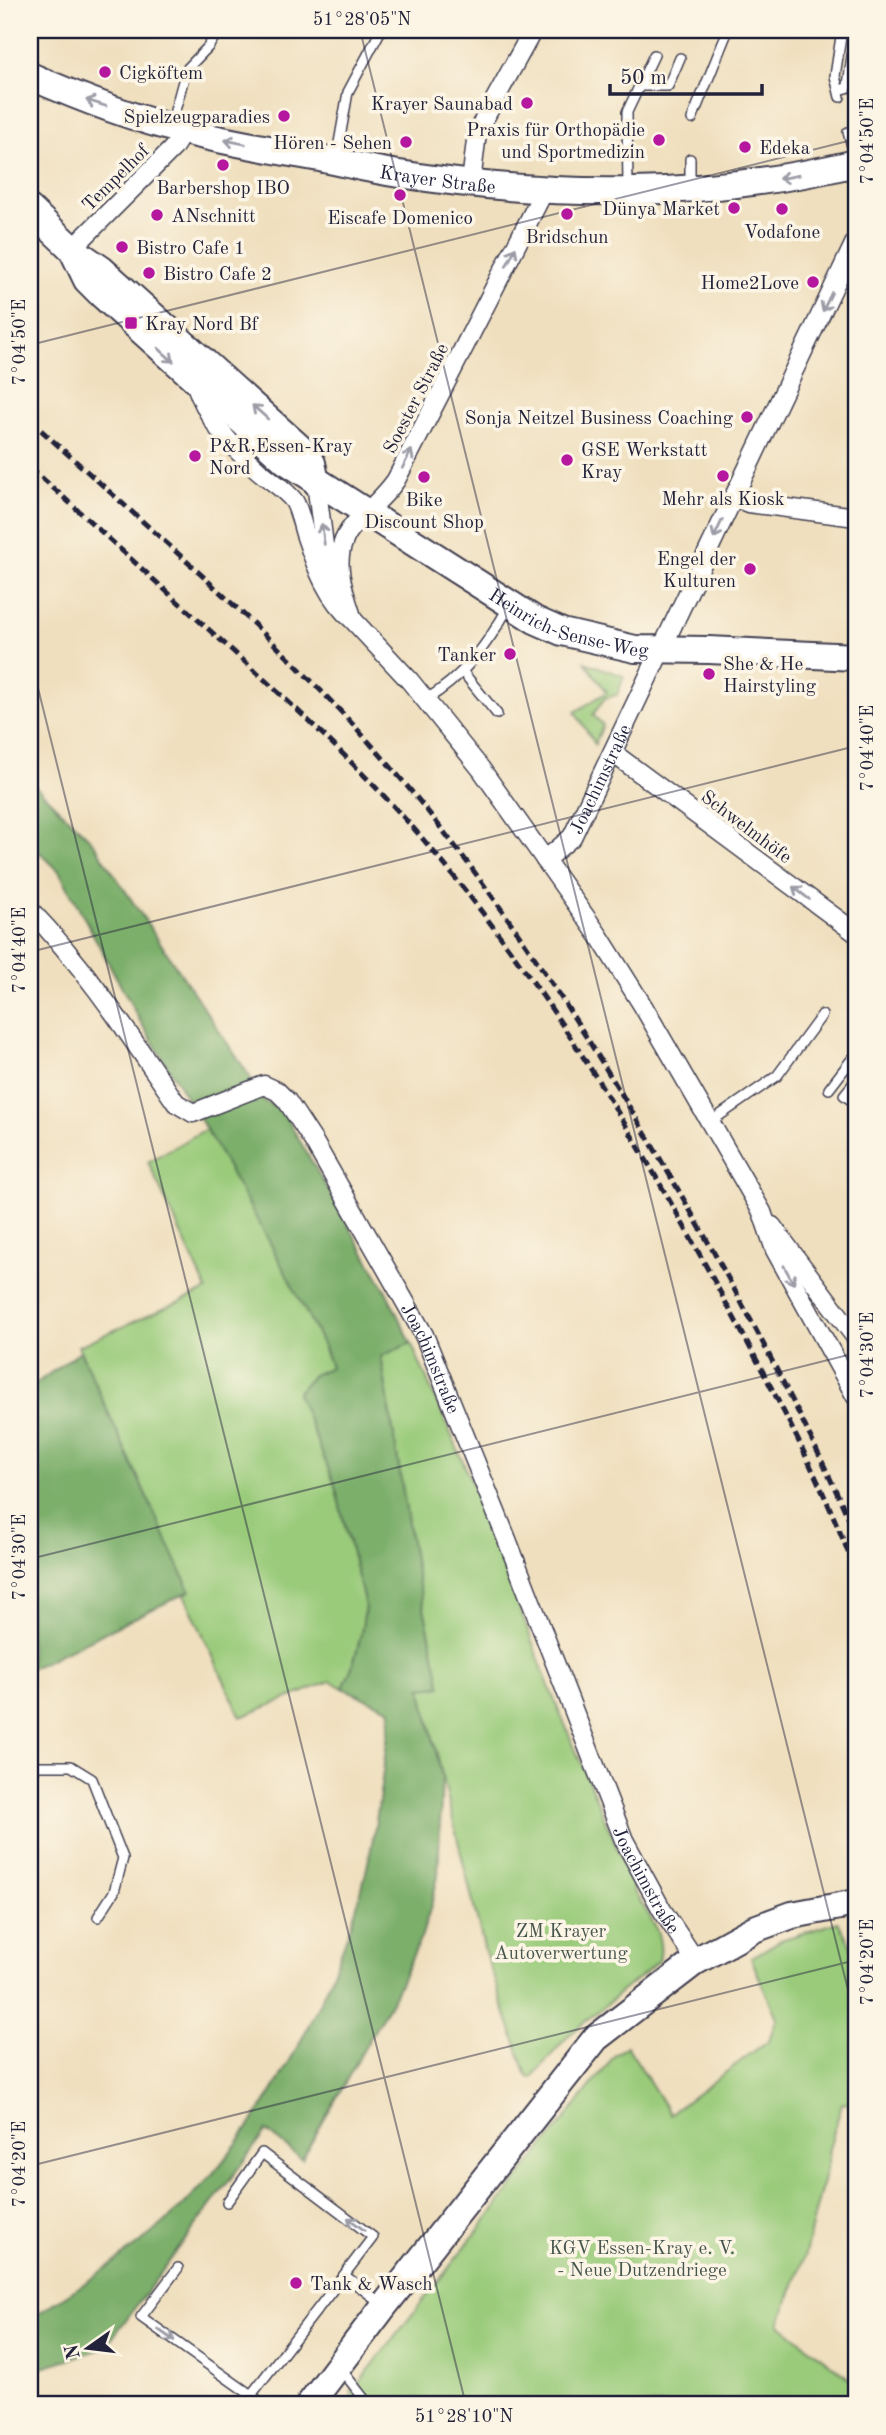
<svg xmlns="http://www.w3.org/2000/svg" width="886" height="2435" viewBox="0 0 886 2435" font-family="'Old Standard TT',serif">
	<rect width="100%" height="100%" fill="#fcf5e5"/>
	<filter id="ink" filterUnits="userSpaceOnUse"><feTurbulence type="fractalNoise" baseFrequency=".0143" numOctaves="2"/><feDisplacementMap in="SourceGraphic" scale="14" xChannelSelector="R" yChannelSelector="G"/><feConvolveMatrix kernelMatrix="1 2 1 2 8 2 1 2 1" color-interpolation-filters="sRGB"/></filter>
	<filter id="wash" filterUnits="userSpaceOnUse"><feTurbulence type="fractalNoise" baseFrequency=".00686" numOctaves="4" result="noise"/><feDisplacementMap in="SourceGraphic" scale="28" xChannelSelector="R" yChannelSelector="G"/><feGaussianBlur stdDeviation="1.57" result="paint"/><feColorMatrix in="noise" values="0 0 0 0 0 0 0 0 0 0 0 0 0 0 0 0 0 1.4 0 .05"/><feComposite in="paint" operator="in"/></filter>
	<g filter="url(#wash)">
		<rect width="100%" height="100%" fill="#efdfbe"/>
		<path fill="#9acb7a" stroke="#5e765a" stroke-width="2" d="M585,662L624,676L617,695L605,698L593,715L603,725L595,744L575,712L607,692Z
			M206,1129C249,1205 300,1287 331,1367L313,1375L297,1393L334,1482L365,1605C363,1632 355,1664 343,1688L331,1681L241,1717L184,1594L189,1590L78,1346L207,1290L148,1162Z
			M411,1343L467,1471L552,1694L630,1879L636,1887L632,1889C646,1911 666,1934 659,1961L569,2035L531,2078L527,2076L485,1952L421,1688L441,1686L416,1572L381,1356Z
			M838,1922L852,1947L856,2003V2105L842,2103L828,2152L830,2153L804,2258L779,2324L856,2384V2388L847,2401L820,2405H361L351,2393L615,2055L627,2046L670,2114L769,2040L777,2018L751,1958L781,1940Z"/>
		<path fill="#7baf6a" stroke="#4e6852" stroke-width="2" d="M30,781L92,841L250,1077L260,1098L283,1112L384,1287L411,1343L381,1356L416,1572L441,1686L421,1688L442,1777L438,1876L431,1906L421,1938L395,1994L302,2159L266,2131L105,2348L30,2371V2318C77,2290 122,2259 164,2223C251,2148 322,2017 356,1909C376,1845 382,1776 391,1710L343,1688C355,1664 363,1632 365,1605L334,1482L297,1393L313,1375L331,1367L324,1347L269,1241L206,1129L140,1021L59,871L30,843Z
			M80,1351L190,1591L30,1669V1388Z"/>
	</g>
	<g filter="url(#ink)">
		<g fill="none" stroke-linecap="round" stroke-linejoin="round">
			<g stroke="#413e4f" stroke-width="12">
				<path id="lane" d="M639,86H668L680,58
					M839,90L847,88L848,85L854,41
					M840,97L835,76L842,30
					M692,119L728,30
					M171,125L186,70L208,47L219,30
					M848,132L856,161
					M336,160L348,92L381,30
					M690,185V159
					M628,187L627,112L654,55
					M462,671L497,714
					M425,700C463,678 488,644 509,606
					M856,1080L844,1095L856,1104
					M829,1089L852,1059L856,1062
					M710,1122L777,1076L822,1015
					M30,1771L39,1766H71L92,1779L123,1858L114,1892L98,1917
					M227,2202L262,2153L373,2237L344,2275
					M178,2268L141,2317L251,2395
					M340,2368L369,2405
					M264,2405L251,2395L344,2275L381,2303"/>
			</g>
			<g stroke="#413e4f" stroke-width="21">
				<g id="street">
					<path d="M471,183L477,132L533,30"/>
					<path d="M72,249L173,148L184,131"/>
					<path d="M195,383C210,423 226,441 257,469C268,479 285,489 294,501C300,511 302,526 306,537C316,567 328,600 353,620L410,681L481,769L599,936L643,1006L762,1212L775,1250L856,1397"/>
					<path d="M316,482L326,561L330,577"/>
					<path d="M733,497L748,503L856,517"/>
					<path d="M352,617C341,582 328,550 358,520C372,507 385,496 396,480L545,189"/>
					<path d="M613,753L856,933"/>
					<path id="s1" d="M545,860L572,837L856,240"/>
					<path id="s2" d="M30,910C87,969 130,1036 176,1103L193,1113L264,1085L277,1091L287,1101L314,1142L424,1335L506,1537L624,1840L662,1910L696,1961"/>
					<path d="M772,1226L856,1338"/>
				</g>
			</g>
			<g stroke="#413e4f" stroke-width="30">
				<g id="secondary">
					<path id="s3" d="M30,76C80,98 132,118 184,131C229,143 275,150 320,158C344,163 368,169 393,173C549,198 701,200 856,163"/>
					<path d="M30,209L72,249L101,269L303,451L312,463L316,482"/>
					<path id="s4" d="M72,249L87,280L100,293L286,461L535,620L562,632L635,649L709,650L856,657"/>
					<path d="M309,2405L384,2306L596,2038L696,1961L754,1929L792,1915L856,1903"/>
				</g>
			</g>
			<use href="#lane" stroke="#fff" stroke-width="9"/>
			<use href="#street" stroke="#fff" stroke-width="18"/>
			<use href="#secondary" stroke="#fff" stroke-width="26"/>
			<path stroke="#22223b" stroke-width="5" stroke-dasharray="10 5" stroke-linecap="butt" d="M30,420C153,532 281,640 390,766C484,875 562,995 636,1118C718,1255 791,1389 856,1535
				M30,467C89,520 147,574 206,627C281,694 356,762 422,838C542,978 638,1139 725,1301C773,1390 821,1478 856,1573"/>
		</g>
		<defs><path id="oneway-shaft" d="M-6 0H5M1.5-3L5.5 0L1.5 3" fill="none" stroke-width="1.6" stroke-linecap="round" stroke-linejoin="round" transform="scale(1.75)"/></defs>
		<g stroke="#9c9ca7">
			<use href="#oneway-shaft" transform="translate(96 103) rotate(-162)"/>
			<use href="#oneway-shaft" transform="translate(235 142) rotate(-169)"/>
			<use href="#oneway-shaft" transform="translate(789 177) rotate(170)"/>
			<use href="#oneway-shaft" transform="translate(511 257) rotate(-63)"/>
			<use href="#oneway-shaft" transform="translate(827 302) rotate(116)"/>
			<use href="#oneway-shaft" transform="translate(166 355) rotate(42)"/>
			<use href="#oneway-shaft" transform="translate(260 412) rotate(-138)"/>
			<use href="#oneway-shaft" transform="translate(407 459) rotate(-63)"/>
			<use href="#oneway-shaft" transform="translate(718 529) rotate(115)"/>
			<use href="#oneway-shaft" transform="translate(323 534) rotate(-97)"/>
			<use href="#oneway-shaft" transform="translate(801 893) rotate(-143)"/>
			<use href="#oneway-shaft" transform="translate(789 1275) rotate(61)"/>
			<use href="#oneway-shaft" transform="translate(356 2224) rotate(-143)"/>
			<use href="#oneway-shaft" transform="translate(166 2335) rotate(35)"/>
		</g>
	</g>
	<path fill="none" stroke="#22223b" stroke-width="2" stroke-opacity="0.45" d="M360,30L856,2022M846,30L856,72M30,345L856,139M30,656L466,2405M30,952L856,746M30,1559L856,1353M30,2166L856,1960"/>
	<g fill="#b5179e" stroke="#fcf5e5" stroke-width="2.5">
		<circle cx="105" cy="72" r="7"/>
		<circle cx="527" cy="103" r="7"/>
		<circle cx="284" cy="116" r="7"/>
		<circle cx="659" cy="140" r="7"/>
		<circle cx="406" cy="142" r="7"/>
		<circle cx="745" cy="147" r="7"/>
		<circle cx="223" cy="165" r="7"/>
		<circle cx="400" cy="195" r="7"/>
		<circle cx="734" cy="208" r="7"/>
		<circle cx="782" cy="209" r="7"/>
		<circle cx="567" cy="214" r="7"/>
		<circle cx="157" cy="215" r="7"/>
		<circle cx="122" cy="247" r="7"/>
		<circle cx="149" cy="273" r="7"/>
		<circle cx="813" cy="282" r="7"/>
		<rect x="124" y="316" width="14" height="14" rx="3.5"/>
		<circle cx="747" cy="417" r="7"/>
		<circle cx="195" cy="456" r="7"/>
		<circle cx="567" cy="460" r="7"/>
		<circle cx="723" cy="476" r="7"/>
		<circle cx="424" cy="477" r="7"/>
		<circle cx="750" cy="569" r="7"/>
		<circle cx="510" cy="654" r="7"/>
		<circle cx="709" cy="674" r="7"/>
		<circle cx="296" cy="2283" r="7"/>
	</g>
	<g text-anchor="middle" stroke-width="7" stroke-linejoin="round" paint-order="stroke">
		<g font-size="19" fill="#22223b" stroke="#fcf5e5" text-anchor="start">
			<text x="119" y="79">Cigköftem</text>
			<text x="513" y="110" text-anchor="end">Krayer Saunabad</text>
			<text x="270" y="123" text-anchor="end">Spielzeugparadies</text>
			<text x="645" y="136" text-anchor="end">Praxis für Orthopädie<tspan x="645" dy="22">und Sportmedizin</tspan></text>
			<text x="392" y="149" text-anchor="end">Hören - Sehen</text>
			<text x="759" y="154">Edeka</text>
			<text x="223" y="194" text-anchor="middle">Barbershop IBO</text>
			<text x="720" y="215" text-anchor="end">Dünya Market</text>
			<text x="171" y="222">ANschnitt</text>
			<text x="400" y="224" text-anchor="middle">Eiscafe Domenico</text>
			<text x="782" y="238" text-anchor="middle">Vodafone</text>
			<text x="567" y="243" text-anchor="middle">Bridschun</text>
			<text x="136" y="254">Bistro Cafe 1</text>
			<text x="163" y="280">Bistro Cafe 2</text>
			<text x="799" y="289" text-anchor="end">Home2Love</text>
			<text x="145" y="330">Kray Nord Bf</text>
			<text x="733" y="424" text-anchor="end">Sonja Neitzel Business Coaching</text>
			<text x="209" y="452">P&amp;R,Essen-Kray<tspan x="209" dy="22">Nord</tspan></text>
			<text x="581" y="456">GSE Werkstatt<tspan x="581" dy="22">Kray</tspan></text>
			<text x="723" y="505" text-anchor="middle">Mehr als Kiosk</text>
			<text x="424" y="506" text-anchor="middle">Bike<tspan x="424" dy="22">Discount Shop</tspan></text>
			<text x="736" y="565" text-anchor="end">Engel der<tspan x="736" dy="22">Kulturen</tspan></text>
			<text x="496" y="661" text-anchor="end">Tanker</text>
			<text x="723" y="670">She &amp; He<tspan x="723" dy="22">Hairstyling</tspan></text>
			<text x="310" y="2290">Tank &amp; Wasch</text>
		</g>
		<g font-size="19" fill="#22223b" stroke="#fcf5e5">
			<text transform="translate(115 177) rotate(-45)" y="7">Tempelhof</text>
			<text dy="7" stroke="none"><textPath href="#s3" startOffset="422">Krayer Straße</textPath></text>
			<text transform="translate(415 398) rotate(-63)" y="7">Soester Straße</text>
			<text dy="7" stroke="none"><textPath href="#s4" startOffset="632">Heinrich-Sense-Weg</textPath></text>
			<text dy="7" stroke="none"><textPath href="#s1" startOffset="100">Joachimstraße</textPath></text>
			<text transform="translate(747 826) rotate(37)" y="7">Schwelmhöfe</text>
			<text dy="7" stroke="none"><textPath href="#s2" startOffset="662">Joachimstraße</textPath></text>
			<text dy="7" stroke="none"><textPath href="#s2" startOffset="1227">Joachimstraße</textPath></text>
		</g>
		<g font-size="19" fill="#46554e" stroke="#fcf5e5">
			<text x="561" y="1937">ZM Krayer<tspan x="561" dy="22">Autoverwertung</tspan></text>
			<text x="642" y="2254">KGV Essen-Kray e. V.<tspan x="642" dy="22">- Neue Dutzendriege</tspan></text>
		</g>
	</g>
	<rect width="886" height="2435" fill="none" stroke="#fcf5e5" stroke-width="77"/>
	<g transform="translate(88 2348) rotate(256)" stroke="#fcf5e5" stroke-width="5" paint-order="stroke">
	<path d="M0-5L12 26L0 18L-12 26Z" fill="#22223b"/>
	<text y="-10" font-size="19" font-weight="bold" text-anchor="middle" fill="#22223b">N</text>
	</g>
	<path d="M610 84v10h152v-10" fill="none" stroke="#22223b" stroke-width="3.5"/>
	<text x="620" y="84" font-size="21" fill="#22223b" stroke="#fcf5e5" stroke-width="5" paint-order="stroke">50 m</text>
	<rect x="38" y="38" width="810" height="2358" fill="none" stroke="#22223b" stroke-width="2.5"/>
	<g font-size="18" text-anchor="middle" fill="#22223b">
		<text x="362" y="25">51°28'05"N</text>
		<text transform="translate(867 141) rotate(-90)" y="6">7°04'50"E</text>
		<text transform="translate(19 342) rotate(-90)" y="6">7°04'50"E</text>
		<text transform="translate(867 748) rotate(-90)" y="6">7°04'40"E</text>
		<text transform="translate(19 950) rotate(-90)" y="6">7°04'40"E</text>
		<text transform="translate(867 1355) rotate(-90)" y="6">7°04'30"E</text>
		<text transform="translate(19 1557) rotate(-90)" y="6">7°04'30"E</text>
		<text transform="translate(867 1962) rotate(-90)" y="6">7°04'20"E</text>
		<text transform="translate(19 2164) rotate(-90)" y="6">7°04'20"E</text>
		<text x="464" y="2422">51°28'10"N</text>
	</g>
</svg>
